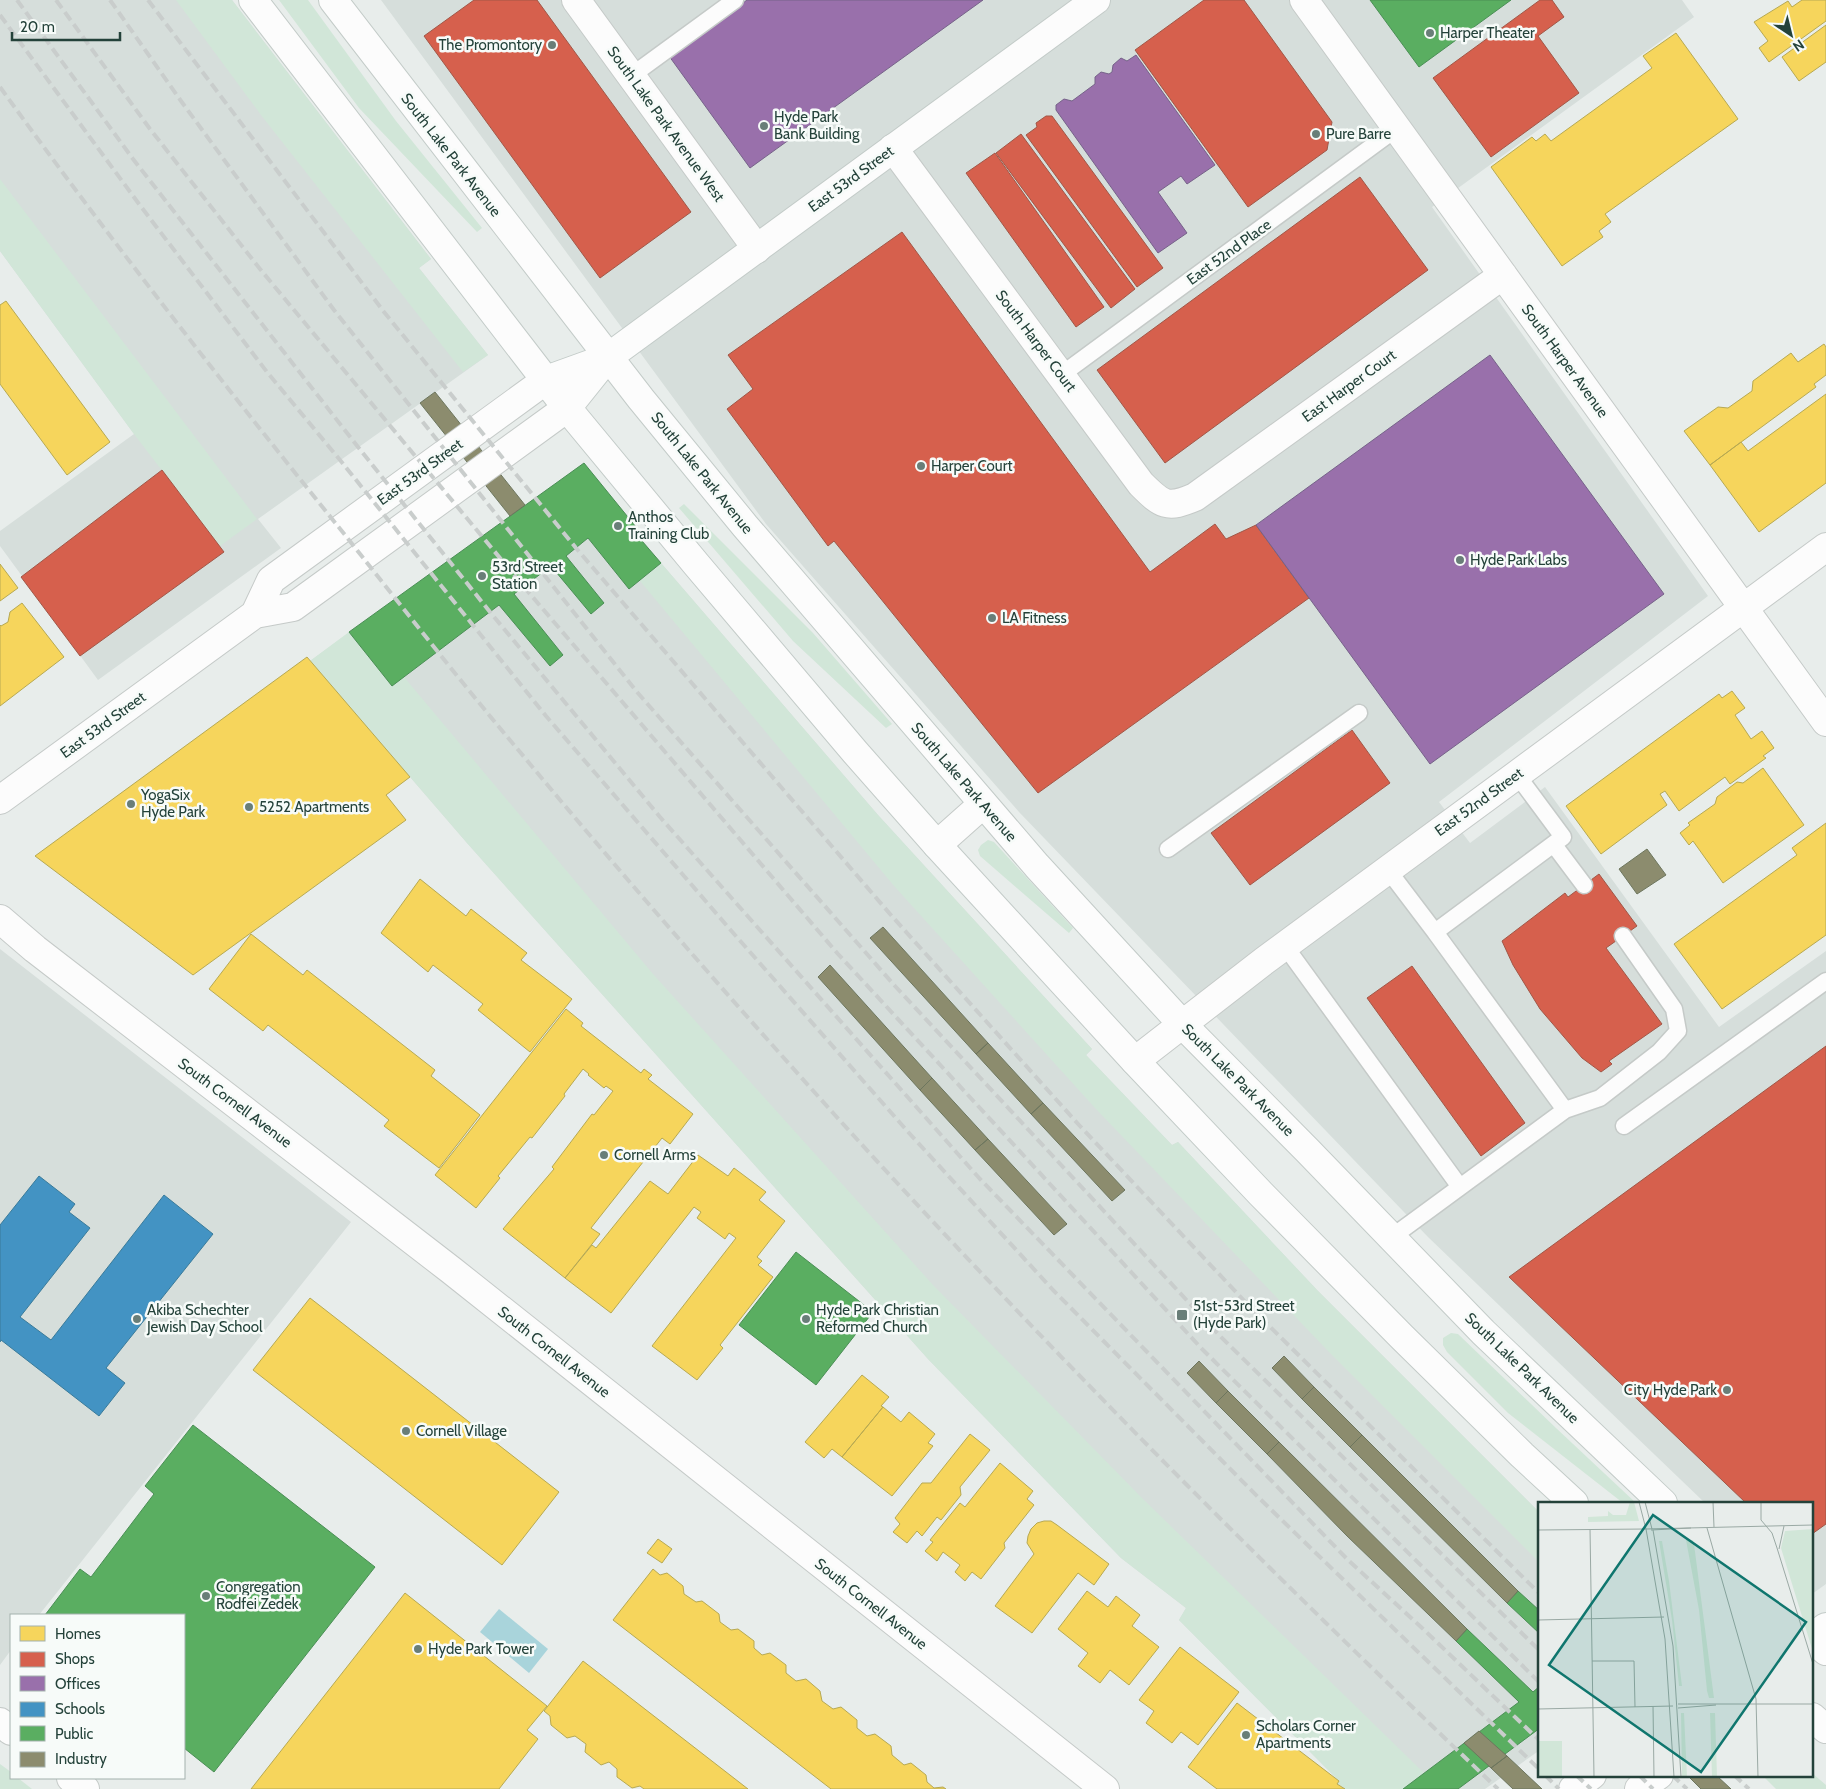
<svg xmlns="http://www.w3.org/2000/svg" width="1826" height="1789" viewBox="0 0 1826 1789" font-family="Cabin,sans-serif">
	<rect width="100%" height="100%" fill="#e8edeb"/>
	<path fill="#d6dedb" d="M0,0H232L431,259L419,268L488,355L258,519L281,548L98,680L0,546V531L134,434L0,251Z
		M381,0H1682L1694,17L1432,207L1708,596L1439,802L1470,843L1545,787L1719,1027L1826,951V1584L1812,1594V1503H1705L1428,1237L1019,812L766,524Z
		M584,463L645,538L643,541L661,563L878,815L1092,1049L1086,1055L1172,1145L1178,1142L1318,1291L1540,1513V1750L1485,1789H1345L1337,1784L1339,1781L1179,1620L1186,1608L1121,1558L928,1359L467,843L310,661Z
		M0,949L351,1222L39,1615H11V1650L0,1665Z"/>
	<path fill="#d1e6d8" d="M176,0H232L431,259L419,268L488,355L463,372L261,115Z
		M279,0H308L396,121L482,228L477,232L359,108Z
		M0,179L257,519L220,546L134,434L0,251Z
		M684,504L813,633L892,724L886,728L793,641L679,508Z
		M661,563L878,815L1092,1049L1086,1055L1172,1145L1178,1142L1318,1291L1540,1513V1563L1330,1353L1096,1109L895,887L640,581Z
		M349,632L392,686L404,677L653,974L933,1285L1142,1498L1424,1773L1403,1789H1345L1337,1784L1339,1781L1179,1620L1186,1608L1121,1558L928,1359L467,843L310,661Z
		M988,840L994,842L1073,928L1069,933L980,856L978,850L981,845Z
		M1451,1333L1458,1334L1556,1428L1636,1503H1623L1508,1413L1447,1352L1443,1345V1338Z
		M0,1764L11,1772V1778H18L32,1789H0Z
		M1812,1773L1826,1785V1789H1776L1765,1778L1769,1775H1812Z"/>
	<path fill="#a9d4db" d="M499,1609L548,1649L529,1673L480,1632Z"/>
	<path fill="#f6d55c" stroke="#b7a952" d="M1802,0H1826V21L1769,62L1759,48L1768,41L1754,22L1788,1L1792,7Z
		M1826,25V62L1799,81L1782,57Z
		M1676,33L1738,119L1605,214L1611,222L1599,231L1603,237L1562,266L1491,167L1532,137L1536,141L1545,134L1551,141L1652,68L1643,56Z
		M6,301L110,442L67,475L0,384V305Z
		M1824,344L1826,347V375L1814,384L1816,387L1710,465L1684,431L1718,407L1728,408L1752,391L1753,381L1791,353L1798,362Z
		M1826,394V483L1759,532L1710,465L1741,442L1748,451Z
		M0,564L18,588L0,601Z
		M22,603L64,657L0,706V625L1,626L8,622L10,612Z
		M307,657L410,777L386,795L406,820L193,975L35,856Z
		M1732,691L1745,708L1735,715L1751,739L1762,731L1774,748L1763,756L1766,758L1730,784L1725,777L1679,811L1665,791L1660,794L1667,805L1601,854L1566,806L1719,694L1722,698Z
		M1763,768L1804,825L1723,883L1693,841L1689,845L1680,833L1690,825L1688,823L1715,804L1717,797L1737,782L1743,783Z
		M1826,823V935L1722,1009L1674,944L1797,855L1792,848Z
		M420,879L466,916L471,909L527,953L521,960L572,999L530,1052L478,1010L483,1004L433,965L428,972L381,933Z
		M251,934L303,975L307,970L435,1070L431,1076L480,1115L439,1168L384,1126L389,1120L268,1025L263,1031L209,989Z
		M566,1009L583,1023L581,1026L641,1073L644,1069L652,1075L648,1079L693,1114L670,1144L662,1138L591,1228L600,1234L565,1278L503,1229L554,1169L552,1167L592,1114L594,1115L613,1091L606,1086L604,1088L588,1075L589,1074L583,1069L564,1094L565,1096L532,1138L530,1137L498,1176L500,1178L476,1208L435,1175Z
		M698,1155L728,1176L734,1168L766,1192L759,1200L785,1221L757,1257L762,1261L758,1265L773,1277L720,1345L723,1348L697,1380L652,1346L736,1238L729,1233L725,1239L697,1218L701,1212L694,1207L611,1313L565,1278L592,1245L596,1248L650,1181L668,1194Z
		M310,1298L559,1492L502,1565L253,1370Z
		M862,1375L889,1397L881,1406L883,1407L842,1457L832,1449L824,1458L805,1442Z
		M1826,1388V1516L1819,1526H1812V1503H1769L1767,1495L1738,1443L1757,1441L1767,1419L1790,1416L1801,1396L1824,1391Z
		M883,1407L901,1422L909,1412L935,1434L928,1443L933,1446L892,1496L842,1457Z
		M970,1434L990,1450L960,1487L961,1495L941,1520L937,1517L922,1536L917,1531L907,1543L893,1532L900,1524L895,1518L922,1483H931Z
		M1000,1463L1033,1491L1027,1499L1034,1505L1004,1543L1005,1548L981,1579L972,1572L965,1581L955,1572L960,1565L943,1552L937,1561L925,1551L933,1542L930,1540L960,1503L965,1507Z
		M1044,1521H1051L1057,1525L1109,1564L1094,1585L1078,1573L1032,1633L995,1606L1034,1554L1027,1543L1028,1536L1031,1529L1037,1523Z
		M658,1539L672,1549L662,1563L647,1553Z
		M653,1569L660,1575L667,1573L683,1586L684,1594L696,1602L702,1601L719,1614L720,1622L731,1630L738,1629L754,1641V1648L762,1655L770,1653L786,1665V1673L796,1681L806,1679L820,1691L822,1701L833,1709L841,1707L857,1720V1728L867,1736L875,1734L891,1746L892,1755L904,1765L911,1763L926,1775L927,1782L934,1788L943,1787L946,1789H831L613,1620Z
		M1087,1591L1108,1607L1116,1596L1140,1615L1132,1626L1159,1647L1129,1685L1110,1670L1100,1683L1078,1666L1088,1653L1058,1629Z
		M405,1593L547,1706L527,1730L538,1739L499,1789H251Z
		M1180,1647L1239,1692L1198,1745L1181,1732L1172,1743L1146,1723L1154,1711L1139,1700Z
		M583,1661L748,1789H644L640,1786L632,1788L617,1777V1769L609,1762L601,1765L585,1752L586,1744L575,1736L567,1738L551,1725L550,1716L544,1711Z
		M1237,1703L1339,1781L1337,1784L1345,1789H1217L1188,1767Z"/>
	<path fill="#d6604d" stroke="#a15747" d="M474,0H537L691,212L600,278L424,36Z
		M1204,0H1244L1332,122L1327,150L1248,207L1135,50Z
		M1540,0H1552L1564,17L1538,36L1579,93L1491,157L1433,78Z
		M1046,116H1052L1163,268L1137,287L1026,135L1037,127L1036,123Z
		M1021,134L1135,289L1111,308L996,153Z
		M995,153L1104,307L1076,327L966,173Z
		M1360,177L1428,270L1165,463L1097,370Z
		M902,232L1150,572L1215,524L1226,539L1256,525L1309,598L1038,793L834,541L828,546L727,409L753,389L728,355Z
		M162,470L224,552L80,656L21,577Z
		M1352,730L1390,783L1250,885L1211,833Z
		M1599,874L1637,926L1606,948L1662,1024L1609,1061L1612,1064L1601,1072L1582,1058L1540,1009L1513,965L1502,941L1565,893L1568,897Z
		M1412,966L1525,1123L1481,1156L1367,998Z
		M1826,1046V1524L1812,1534V1503H1746L1509,1277Z"/>
	<path fill="#9970ab" stroke="#766289" d="M747,0H983L750,168L669,56Z
		M1136,55L1215,165L1187,184L1181,176L1158,192L1187,233L1158,253L1056,110V105L1064,99L1072,101L1095,84V77L1101,72L1109,74L1112,72L1113,65L1121,58L1127,61Z
		M1490,355L1664,594L1430,764L1256,525Z"/>
	<path fill="#4393c3" stroke="#3a7b9a" d="M39,1176L75,1204L69,1212L90,1228L20,1317L51,1340L164,1195L213,1234L106,1368L125,1383L99,1416L1,1340L0,1342V1225Z"/>
	<path fill="#5aae61" stroke="#4a8e55" d="M1370,0H1511L1419,67Z
		M584,463L645,538L642,541L661,563L629,589L588,538L566,556L604,603L591,614L551,566L514,594L563,655L550,666L499,605L392,686L349,632Z
		M796,1252L873,1312L816,1385L739,1325Z
		M193,1425L375,1567L214,1772L184,1748V1615H45L80,1569L91,1577L154,1494L145,1486Z
		M1518,1591L1540,1611V1634L1507,1603Z
		M1467,1629L1533,1692L1540,1686V1728L1458,1789H1403L1519,1702L1456,1641Z"/>
	<path fill="#8c8c6e" stroke="#6d765e" d="M435,392L525,505L510,516L420,403Z
		M1647,849L1666,875L1637,894L1619,869Z
		M883,927L988,1043L976,1054L870,938Z
		M830,965L932,1078L920,1090L818,977Z
		M988,1043L1043,1103L1031,1114L976,1054Z
		M932,1078L988,1139L975,1150L920,1090Z
		M1043,1103L1125,1190L1112,1201L1031,1114Z
		M988,1139L1067,1224L1054,1235L975,1150Z
		M1284,1356L1314,1387L1302,1399L1272,1368Z
		M1199,1361L1228,1391L1216,1403L1187,1373Z
		M1314,1387L1362,1435L1350,1447L1302,1399Z
		M1228,1391L1279,1442L1267,1454L1216,1403Z
		M1362,1435L1518,1591L1507,1603L1350,1447Z
		M1279,1442L1467,1629L1456,1641L1347,1536L1267,1454Z
		M1479,1731L1507,1756L1491,1768L1464,1743Z
		M1507,1756L1542,1789H1513L1491,1768Z
		M1687,1775H1716L1731,1789H1701Z"/>
	<g fill="none" stroke-linecap="round" stroke-linejoin="round">
		<g stroke="#c5cac8" stroke-width="19">
			<path id="service" d="M631,76L735,0
				M1061,375L1397,128
				M1554,845L1584,885
				M1168,849L1359,713
				M1388,870L1435,932L1563,837L1517,775
				M1285,946L1460,1187
				M1565,1110L1600,1098L1659,1052L1678,1031L1674,1009L1623,936
				M1624,1126L1826,981
				M1392,1237L1565,1110L1435,932"/>
		</g>
		<g stroke="#c5cac8" stroke-width="30">
			<path id="minor" d="M576,0L757,249
				M1304,0L1826,722
				M893,148L1141,484C1162,505 1167,509 1195,497L1503,275
				M0,919L35,949L451,1270L1105,1789
				M1135,1061L1264,961L1826,547"/>
		</g>
		<g stroke="#c5cac8" stroke-width="30">
			<path id="tertiary" d="M255,614L271,580L546,380
				M0,800L255,614L293,607L567,408
				M937,845L983,804
				M1812,1639L1826,1651
				M1812,1717L1826,1729
				M0,1722L11,1731
				M71,1778L85,1789
				M1573,1789L1592,1775
				M1639,1789L1659,1775"/>
		</g>
		<g stroke="#c3cbc8" stroke-width="30">
			<path id="secondary" d="M253,0L567,408L696,564L855,752L937,845L1135,1061L1261,1194L1402,1337L1522,1455L1574,1503
				M333,0L641,399L745,526L1037,866L1183,1025L1307,1150L1483,1332L1663,1503
				M546,380L607,358
				M567,408L607,358L1096,0
				M1812,1637L1826,1627"/>
		</g>
		<use href="#service" stroke="#fcfcfc" stroke-width="16"/>
		<use href="#minor" stroke="#fcfcfc" stroke-width="28"/>
		<use href="#tertiary" stroke="#fcfcfc" stroke-width="28"/>
		<use href="#secondary" stroke="#fcfcfc" stroke-width="28"/>
		<path stroke="#c9cdcc" stroke-width="4" stroke-dasharray="10 5" stroke-linecap="butt" d="M17,0L133,159L358,447L490,612L660,817L980,1179L1348,1560L1421,1627L1540,1741
			M56,0L150,129L260,269L524,587L838,954L1202,1349L1540,1683
			M110,0L181,101L334,310L637,692L895,986L1219,1335L1540,1651
			M148,0L384,312L576,548L890,914L1079,1125L1250,1307L1540,1594
			M0,15L139,204L267,372L340,460L546,716L728,927L909,1133L1053,1290L1259,1498L1540,1770
			M0,87C109,238 224,385 341,530C400,604 459,680 520,752C622,875 727,995 834,1114C1046,1348 1269,1571 1498,1789
			M1545,1775L1559,1789
			M1576,1775L1591,1789
			M1639,1775L1653,1789
			M1672,1775L1687,1789
			M1734,1775L1749,1789"/>
	</g>
	<g fill="#697e78" stroke="#f7fbf9" stroke-width="2">
		<circle cx="1430" cy="33" r="5"/>
		<circle cx="552" cy="45" r="5"/>
		<circle cx="764" cy="126" r="5"/>
		<circle cx="1316" cy="134" r="5"/>
		<circle cx="921" cy="466" r="5"/>
		<circle cx="618" cy="526" r="5"/>
		<circle cx="1460" cy="560" r="5"/>
		<circle cx="482" cy="576" r="5"/>
		<circle cx="992" cy="618" r="5"/>
		<circle cx="131" cy="804" r="5"/>
		<circle cx="249" cy="807" r="5"/>
		<circle cx="604" cy="1155" r="5"/>
		<rect x="1176" y="1309" width="12" height="12" rx="2.5"/>
		<circle cx="137" cy="1319" r="5"/>
		<circle cx="806" cy="1319" r="5"/>
		<circle cx="1727" cy="1390" r="5"/>
		<circle cx="406" cy="1431" r="5"/>
		<circle cx="206" cy="1596" r="5"/>
		<circle cx="418" cy="1649" r="5"/>
		<circle cx="1246" cy="1735" r="5"/>
	</g>
	<g text-anchor="middle" stroke-width="5" stroke-linejoin="round" paint-order="stroke">
		<g font-size="15" fill="#24423a" stroke="#f7fbf9" text-anchor="start">
			<text x="1440" y="38">Harper Theater</text>
			<text x="542" y="50" text-anchor="end">The Promontory</text>
			<text x="774" y="122">Hyde Park<tspan x="774" dy="17">Bank Building</tspan></text>
			<text x="1326" y="139">Pure Barre</text>
			<text x="931" y="471">Harper Court</text>
			<text x="628" y="522">Anthos<tspan x="628" dy="17">Training Club</tspan></text>
			<text x="1470" y="565">Hyde Park Labs</text>
			<text x="492" y="572">53rd Street<tspan x="492" dy="17">Station</tspan></text>
			<text x="1002" y="623">LA Fitness</text>
			<text x="141" y="800">YogaSix<tspan x="141" dy="17">Hyde Park</tspan></text>
			<text x="259" y="812">5252 Apartments</text>
			<text x="614" y="1160">Cornell Arms</text>
			<text x="1193" y="1311">51st-53rd Street<tspan x="1193" dy="17">(Hyde Park)</tspan></text>
			<text x="147" y="1315">Akiba Schechter<tspan x="147" dy="17">Jewish Day School</tspan></text>
			<text x="816" y="1315">Hyde Park Christian<tspan x="816" dy="17">Reformed Church</tspan></text>
			<text x="1717" y="1395" text-anchor="end">City Hyde Park</text>
			<text x="416" y="1436">Cornell Village</text>
			<text x="216" y="1592">Congregation<tspan x="216" dy="17">Rodfei Zedek</tspan></text>
			<text x="428" y="1654">Hyde Park Tower</text>
			<text x="1256" y="1731">Scholars Corner<tspan x="1256" dy="17">Apartments</tspan></text>
		</g>
		<g font-size="15" fill="#24423a" stroke="#f7fbf9">
			<text transform="translate(666 124) rotate(54)" y="5">South Lake Park Avenue West</text>
			<text transform="translate(451 155) rotate(52)" y="5">South Lake Park Avenue</text>
			<text transform="translate(851 179) rotate(-36)" y="5">East 53rd Street</text>
			<text transform="translate(1229 252) rotate(-36)" y="5">East 52nd Place</text>
			<text transform="translate(1036 341) rotate(53)" y="5">South Harper Court</text>
			<text transform="translate(1565 361) rotate(54)" y="5">South Harper Avenue</text>
			<text transform="translate(1349 386) rotate(-36)" y="5">East Harper Court</text>
			<text transform="translate(420 472) rotate(-36)" y="5">East 53rd Street</text>
			<text transform="translate(702 473) rotate(51)" y="5">South Lake Park Avenue</text>
			<text transform="translate(103 725) rotate(-36)" y="5">East 53rd Street</text>
			<text transform="translate(964 782) rotate(49)" y="5">South Lake Park Avenue</text>
			<text transform="translate(1479 802) rotate(-36)" y="5">East 52nd Street</text>
			<text transform="translate(1238 1080) rotate(45)" y="5">South Lake Park Avenue</text>
			<text transform="translate(235 1103) rotate(37)" y="5">South Cornell Avenue</text>
			<text transform="translate(554 1352) rotate(38)" y="5">South Cornell Avenue</text>
			<text transform="translate(1522 1368) rotate(44)" y="5">South Lake Park Avenue</text>
			<text transform="translate(871 1604) rotate(38)" y="5">South Cornell Avenue</text>
		</g>
	</g>
	<g transform="translate(1538 1502)">
		<rect width="275" height="275" fill="#e8edeb"/>
		<path d="M92,0H96L101,19L50,20V15L70,14V9L75,13H88ZM275,27V150L243,46L247,29ZM148,38H155L156,42L176,196H171L169,189L161,108ZM121,39H124L131,79L144,184H141L134,118ZM143,211H146L149,275H144ZM172,211H177L179,275H174ZM0,239H24V275H0Z" fill="#d1e6d8"/>
		<path fill="none" stroke="#9aa9a4" stroke-width="1" d="M101,0L108,27M107,0L114,27M175,0L176,25M223,0V18L234,31L239,46L275,162M169,26L218,197L220,275M52,27L56,275M108,27L275,23M0,28L108,27L127,137L136,275M113,28L153,26M115,28L135,144L143,275M241,47L246,24M0,118L126,115M54,159H96L97,205M140,202H275M115,204L116,275M140,206L178,203M0,207L135,204"/>
		<path fill="#0f766e" fill-opacity="0.15" stroke="#0f766e" stroke-width="2.5" d="M115,13L268,120L163,270L11,163Z"/>
		<rect width="275" height="275" fill="none" stroke="#24423a" stroke-width="2.5"/>
	</g>
	<rect x="10" y="1614" width="175" height="165" fill="#f7fbf9" stroke="#a3b1ad"/>
	<rect x="20" y="1626" width="25" height="15" fill="#f6d55c" stroke="#a3b1ad"/>
	<text x="55" y="1639" font-size="15" fill="#24423a">Homes</text>
	<rect x="20" y="1652" width="25" height="15" fill="#d6604d" stroke="#a3b1ad"/>
	<text x="55" y="1664" font-size="15" fill="#24423a">Shops</text>
	<rect x="20" y="1676" width="25" height="15" fill="#9970ab" stroke="#a3b1ad"/>
	<text x="55" y="1689" font-size="15" fill="#24423a">Offices</text>
	<rect x="20" y="1702" width="25" height="15" fill="#4393c3" stroke="#a3b1ad"/>
	<text x="55" y="1714" font-size="15" fill="#24423a">Schools</text>
	<rect x="20" y="1726" width="25" height="15" fill="#5aae61" stroke="#a3b1ad"/>
	<text x="55" y="1739" font-size="15" fill="#24423a">Public</text>
	<rect x="20" y="1752" width="25" height="15" fill="#8c8c6e" stroke="#a3b1ad"/>
	<text x="55" y="1764" font-size="15" fill="#24423a">Industry</text>
	<g transform="translate(1791 35) rotate(145)" stroke="#f7fbf9" stroke-width="4" paint-order="stroke">
	<path d="M0-4L9 19L0 12L-9 19Z" fill="#24423a"/>
	<text y="-8" font-size="14" font-weight="bold" text-anchor="middle" fill="#24423a">N</text>
	</g>
	<path d="M12 32v8h108v-8" fill="none" stroke="#24423a" stroke-width="2.5"/>
	<text x="20" y="32" font-size="15" fill="#24423a" stroke="#f7fbf9" stroke-width="4" paint-order="stroke">20 m</text>
</svg>
